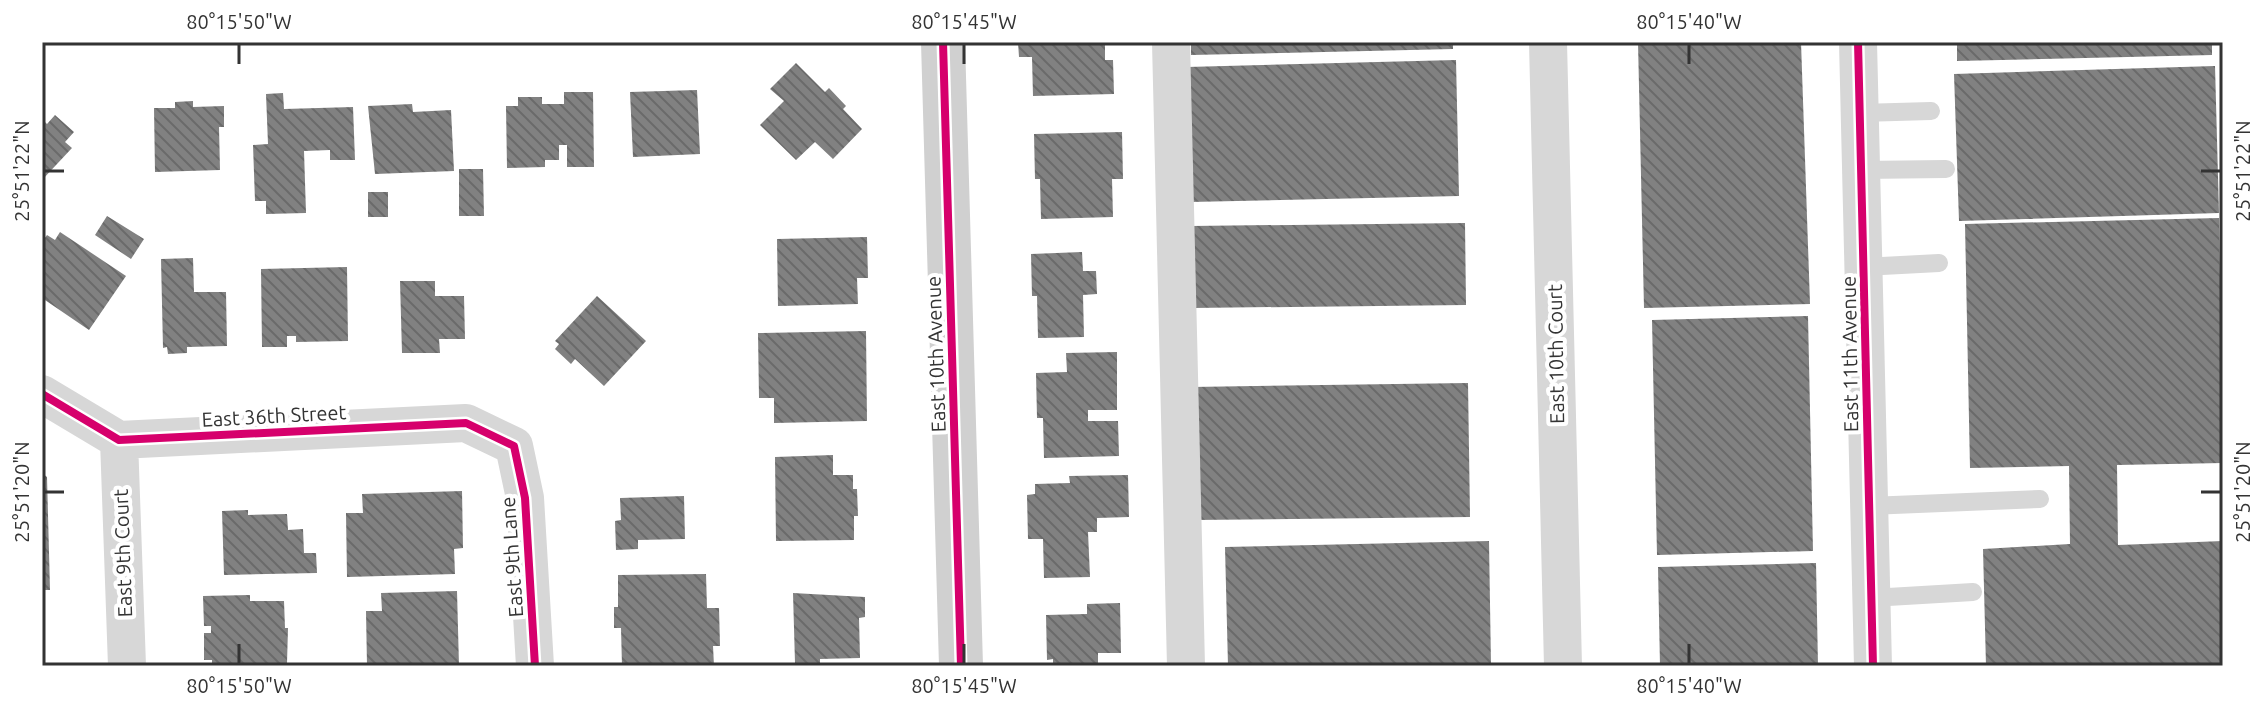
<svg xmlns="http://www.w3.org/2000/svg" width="2265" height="708" viewBox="0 0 2265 708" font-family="Ubuntu,sans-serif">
	<defs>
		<pattern id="building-back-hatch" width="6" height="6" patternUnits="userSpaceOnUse" patternTransform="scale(2)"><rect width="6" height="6" fill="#818181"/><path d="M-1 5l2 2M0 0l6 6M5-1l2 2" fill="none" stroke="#6a6a6a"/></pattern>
	</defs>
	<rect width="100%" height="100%" fill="#fff"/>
	<path fill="url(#building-back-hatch)" d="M1018,42H1105V60H1113L1114,94L1033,96L1032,57H1019Z
		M1191,42H1453V49L1191,55Z
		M1638,42H1801L1810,304L1644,308Z
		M1957,42H2212V55L1957,61Z
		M1456,60L1459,196L1190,202L1187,67Z
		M796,63L825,92L829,88L846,106L843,109L862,129L833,159L815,142L796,160L760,125L784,101L770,89Z
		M2215,66L2219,213L1959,221L1954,74Z
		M697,90L700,154L633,157L630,92Z
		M564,92H593L594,167H567V145H559V160H545V167L507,168L506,106H518V97H542V104H564Z
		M283,93L284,109L353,107L355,160H330V150L304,151L306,213L266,214V201H255L253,145L268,144L266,94Z
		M193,101V107L224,106V127H219L220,170L155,172L154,108H175V102Z
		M412,104L413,112L451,110L454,171L375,174L368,106Z
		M55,115L74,132L65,142L72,148L42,180V119L47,124Z
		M1122,132L1123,179H1112L1113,217L1041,219L1040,179H1035L1034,134Z
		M459,169H483L484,216H459Z
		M368,192H388V217H368Z
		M107,216L144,239L131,259L95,235Z
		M2219,218L2223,463L2117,465L2118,545L2223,541V666H1986L1983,549L2070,544L2069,466L1970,468L1965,224Z
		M1465,223L1466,305L1192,308L1191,226Z
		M60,232L126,276L89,330L42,298V242L47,235L55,240Z
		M867,237L868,278H857L858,304L778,306L777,239Z
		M1082,252L1083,271H1096L1097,294L1083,295L1084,337L1038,338L1037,296H1032L1031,254Z
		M193,258L194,292H226L227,346L187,347V353L168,354L167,347L163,348L161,259Z
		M347,267L348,341L296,342V336H287V347H262L261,269Z
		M400,281H435V296H464L465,339H439L440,353H402Z
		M597,296L646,341L604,386L575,359L571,364L555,349L559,344L555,341Z
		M1808,316L1813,551L1657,555L1652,320Z
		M866,331L867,421L774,423V398H759L758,333Z
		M1117,352V410H1088V421H1118L1119,456L1044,458L1043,418H1037L1036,373L1067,372L1066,353Z
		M1468,383L1470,517L1193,520L1191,387Z
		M833,455V475H853V489H857L858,516H854V540L776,541L775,457Z
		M42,473L47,477L50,590H42Z
		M1128,475L1129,517L1097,518V532H1088L1090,577L1044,578L1043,539H1028L1027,495L1035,494V484L1070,483L1069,476Z
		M462,491L463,548L454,549L455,574L347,577L346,513H363L362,494Z
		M684,496L685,539L638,540V549L616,550L615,521L621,520L620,498Z
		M248,510V515L287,514L288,530L303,529L304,553H316L317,573L224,575L222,511Z
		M1489,541L1491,666H1228L1225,547Z
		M1816,563L1818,666H1660L1658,567Z
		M706,574L707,608H719L720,646H713L714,666H622L621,628H614V607H618V575Z
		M457,591L459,666H367L366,611H382L381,593Z
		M793,593L865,597V617L859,618L860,658L820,659V663H795Z
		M250,595V601H284L285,628H288L287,663H283V666H212V660H204V633H211V626H204L203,596Z
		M1120,603L1121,653H1098V666H1053V659L1047,660L1046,615L1087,614V604Z"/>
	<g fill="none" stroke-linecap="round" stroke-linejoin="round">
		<path stroke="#d7d7d7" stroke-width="18" d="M1860,113L1931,111
			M1861,170L1946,169
			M1863,267L1939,263
			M1869,506L2040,499
			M1871,598L1973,592"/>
		<path stroke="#d7d7d7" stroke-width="38" d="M1171,42L1186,666
			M1548,42L1563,666
			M1858,42L1873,666
			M42,394L119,440L466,423L514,446L525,498L535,666
			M119,440L127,666"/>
		<path stroke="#d0d0d0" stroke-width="44" d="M943,42L961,666"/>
		<g stroke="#fff" stroke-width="13">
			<path id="cycleway" d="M943,42L961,666
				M1858,42L1873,666
				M42,394L119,440L466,423L514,446L525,498L535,666"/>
		</g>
		<use href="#cycleway" stroke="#d6006c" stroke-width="8"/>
	</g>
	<path fill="none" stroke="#333" stroke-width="3" d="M239,44V64M964,44V64M1689,44V64M44,171H64M2201,171H2221M44,492H64M2201,492H2221M239,644V664M964,644V664M1689,644V664"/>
	<g text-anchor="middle" stroke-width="8" stroke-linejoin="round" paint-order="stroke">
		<g font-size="20" fill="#333" stroke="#fff">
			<text transform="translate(936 354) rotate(-92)" y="7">East 10th Avenue</text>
			<text transform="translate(1556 354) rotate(-91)" y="7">East 10th Court</text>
			<text transform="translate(1850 354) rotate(-91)" y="7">East 11th Avenue</text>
			<text transform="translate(274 416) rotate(-3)" y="7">East 36th Street</text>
			<text transform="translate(123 553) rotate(-92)" y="7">East 9th Court</text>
			<text transform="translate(512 557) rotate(-94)" y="7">East 9th Lane</text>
		</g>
	</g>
	<rect width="2265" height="708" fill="none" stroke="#ffffff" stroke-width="88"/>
	<rect x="44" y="44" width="2177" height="620" fill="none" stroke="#333" stroke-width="3"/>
	<g font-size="20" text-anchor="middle" fill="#333">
		<text x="239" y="29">80°15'50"W</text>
		<text x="964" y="29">80°15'45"W</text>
		<text x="1689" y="29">80°15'40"W</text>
		<text transform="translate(22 171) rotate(-90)" y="7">25°51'22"N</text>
		<text transform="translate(2243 171) rotate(-90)" y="7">25°51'22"N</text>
		<text transform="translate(22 492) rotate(-90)" y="7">25°51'20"N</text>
		<text transform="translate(2243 492) rotate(-90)" y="7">25°51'20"N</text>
		<text x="239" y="693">80°15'50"W</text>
		<text x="964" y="693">80°15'45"W</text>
		<text x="1689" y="693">80°15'40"W</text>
	</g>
</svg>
